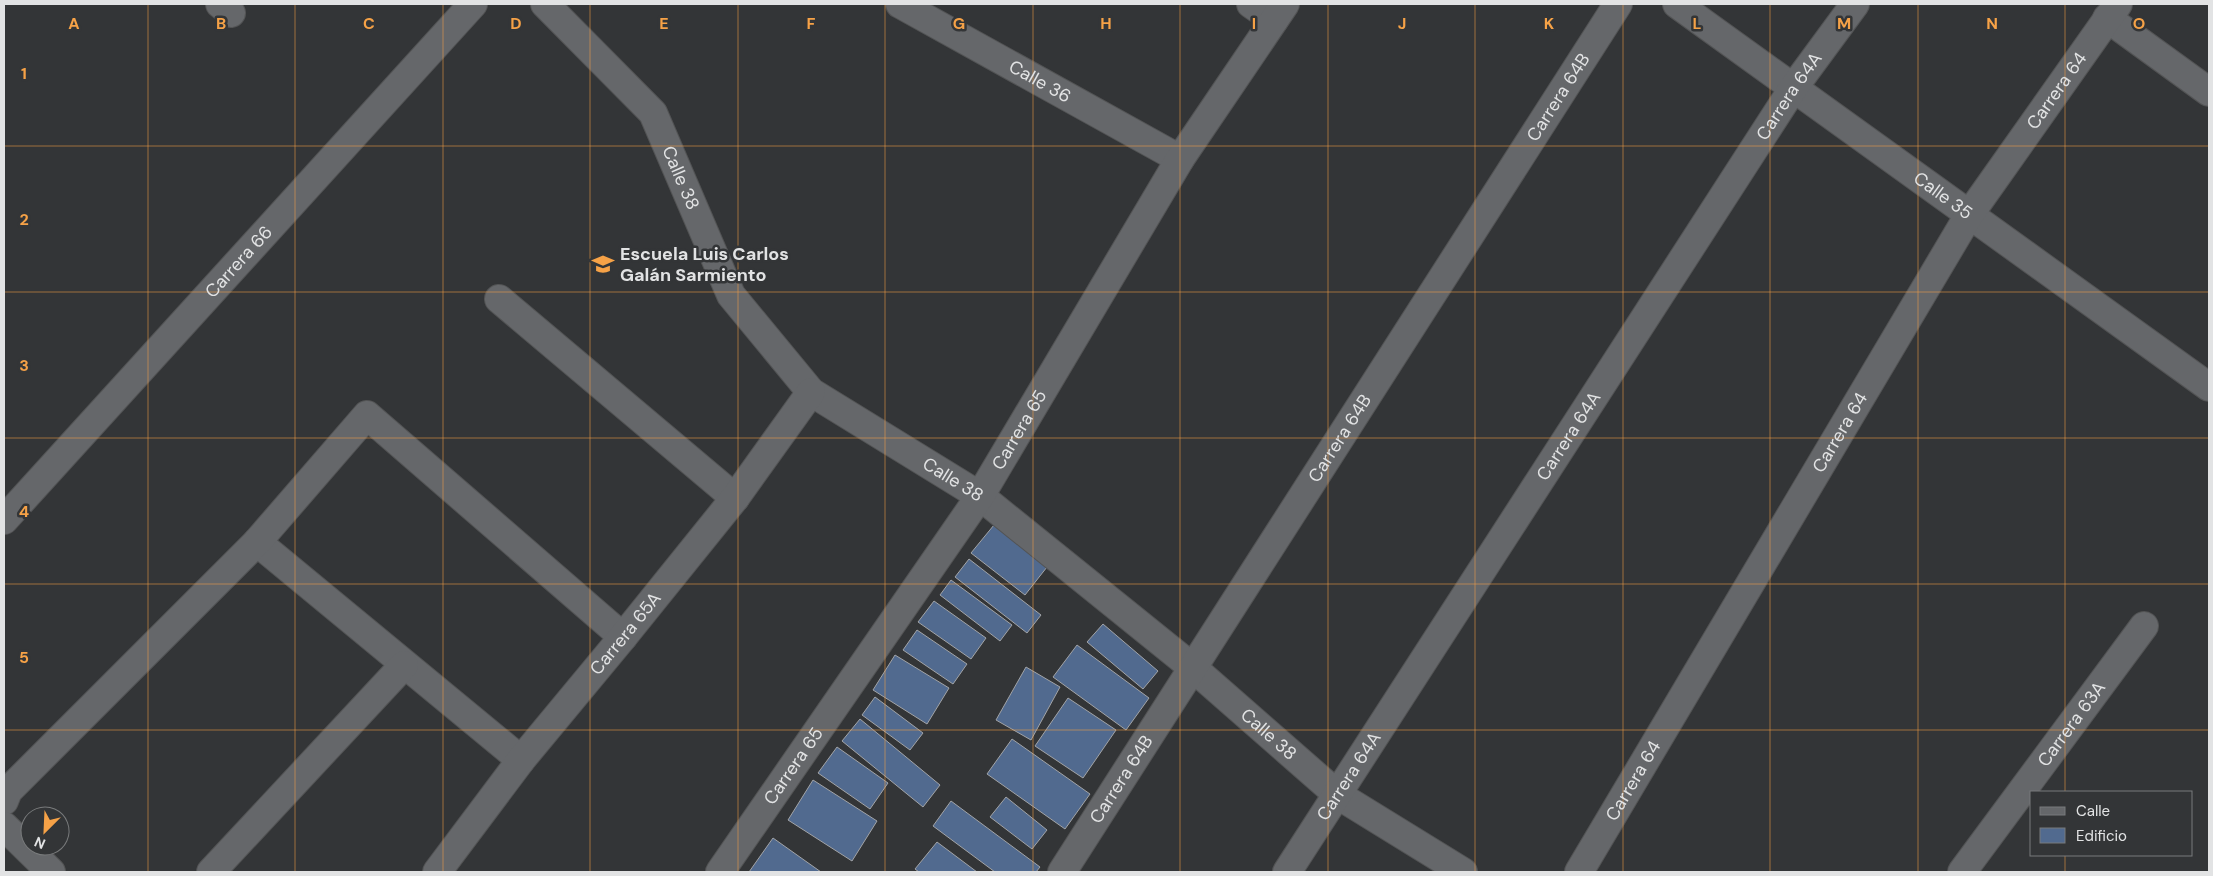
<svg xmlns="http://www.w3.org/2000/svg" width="2213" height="876" viewBox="0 0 2213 876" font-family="'DM Sans',sans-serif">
	<rect width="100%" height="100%" fill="#333537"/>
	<path fill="#516a8f" stroke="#a2a4a7" d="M994,525L1047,567L1025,595L971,553Z
		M969,559L1041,615L1027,633L955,577Z
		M951,580L1012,625L1000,641L940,595Z
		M934,601L986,638L971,659L918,622Z
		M1103,624L1158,671L1143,689L1087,642Z
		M917,630L967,664L953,684L903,650Z
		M1077,645L1149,698L1126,730L1053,677Z
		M895,655L949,688L927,724L873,690Z
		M1026,667L1060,687L1031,740L996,720Z
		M875,697L923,733L910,750L862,715Z
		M1068,698L1116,730L1083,778L1035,746Z
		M860,719L940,785L923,807L842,741Z
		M1012,739L1090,794L1065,829L987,774Z
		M837,747L888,783L870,809L818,773Z
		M813,780L877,821L852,861L788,820Z
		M1006,797L1047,830L1032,849L990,817Z
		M951,801L1040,867L1036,872H995L933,826Z
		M773,838L821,872H749Z
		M937,842L977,872H919L915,869Z"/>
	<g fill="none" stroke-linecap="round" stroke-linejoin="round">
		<g stroke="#535455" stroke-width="30">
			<g id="minor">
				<path d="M220,4L231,13"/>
				<path id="s1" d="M545,4L653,113L731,295L811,392L980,496L1192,667L1338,795L1463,872"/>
				<path id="s2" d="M900,4L1180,159"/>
				<path d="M1251,4L1274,20"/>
				<path id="s3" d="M1677,4L2209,387"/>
				<path d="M2107,18L2209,92"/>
				<path d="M499,299L735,498"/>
				<path id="s4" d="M4,520L473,4"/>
				<path d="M257,542L521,760"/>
				<path d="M4,801L8,791L257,542L367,415L623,637"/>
				<path d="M4,826L51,872"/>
				<path d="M211,872L404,665"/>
				<path id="s5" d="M437,872L521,760L623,637L735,498L811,392"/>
				<path id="s6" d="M720,872L980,496L1180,159L1285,4"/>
				<path id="s7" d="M1062,872L1618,4"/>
				<path id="s8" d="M1287,872L1794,87L1855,4"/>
				<path id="s9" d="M1579,872L1969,215L2118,4"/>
				<path id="s10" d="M1962,872L2144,626"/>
			</g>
		</g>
		<use href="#minor" stroke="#65676a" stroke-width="28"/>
	</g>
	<path fill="none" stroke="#f6a247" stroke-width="1" stroke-opacity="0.55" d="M148,4V872M295,4V872M443,4V872M590,4V872M738,4V872M885,4V872M1033,4V872M1180,4V872M1328,4V872M1475,4V872M1623,4V872M1770,4V872M1918,4V872M2065,4V792M4,146H2209M4,292H2209M4,438H2209M4,584H2209M4,730H2209M2065,855V872"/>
	<defs>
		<g id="school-bare" transform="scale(1.725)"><path d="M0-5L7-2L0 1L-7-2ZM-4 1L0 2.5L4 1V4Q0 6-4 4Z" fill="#f6a247" stroke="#333537" stroke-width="2.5" paint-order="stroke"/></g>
	</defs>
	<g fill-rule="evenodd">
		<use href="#school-bare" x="603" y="264"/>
	</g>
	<g text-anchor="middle" stroke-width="5" stroke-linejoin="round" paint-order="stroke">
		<g font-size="18" fill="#e2e3e4" stroke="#333537">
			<text dy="6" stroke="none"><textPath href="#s2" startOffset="160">Calle 36</textPath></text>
			<text dy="6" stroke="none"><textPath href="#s9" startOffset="916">Carrera 64</textPath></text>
			<text dy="6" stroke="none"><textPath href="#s7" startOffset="920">Carrera 64B</textPath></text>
			<text dy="6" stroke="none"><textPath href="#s8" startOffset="924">Carrera 64A</textPath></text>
			<text dy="6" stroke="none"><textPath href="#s1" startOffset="224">Calle 38</textPath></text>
			<text dy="6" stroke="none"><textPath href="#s3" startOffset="328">Calle 35</textPath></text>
			<text dy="6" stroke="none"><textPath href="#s4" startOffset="349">Carrera 66</textPath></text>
			<text dy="6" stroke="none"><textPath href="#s6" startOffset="534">Carrera 65</textPath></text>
			<text dy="6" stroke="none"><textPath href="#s9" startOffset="511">Carrera 64</textPath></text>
			<text dy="6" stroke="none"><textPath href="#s8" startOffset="519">Carrera 64A</textPath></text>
			<text dy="6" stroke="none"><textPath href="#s7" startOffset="515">Carrera 64B</textPath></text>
			<text dy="6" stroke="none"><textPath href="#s1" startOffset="644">Calle 38</textPath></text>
			<text dy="6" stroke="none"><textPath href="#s5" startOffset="304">Carrera 65A</textPath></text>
			<text dy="6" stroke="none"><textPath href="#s10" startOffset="184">Carrera 63A</textPath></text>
			<text dy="6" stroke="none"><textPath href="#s1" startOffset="1050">Calle 38</textPath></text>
			<text dy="6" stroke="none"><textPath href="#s6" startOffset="129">Carrera 65</textPath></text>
			<text dy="6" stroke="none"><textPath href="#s8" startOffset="114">Carrera 64A</textPath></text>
			<text dy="6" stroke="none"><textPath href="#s7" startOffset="110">Carrera 64B</textPath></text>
			<text dy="6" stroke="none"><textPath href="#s9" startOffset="106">Carrera 64</textPath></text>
		</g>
		<g font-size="18" font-weight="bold" fill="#e2e3e4" stroke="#333537" text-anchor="start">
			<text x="620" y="260">Escuela Luis Carlos<tspan x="620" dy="21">Galán Sarmiento</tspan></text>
		</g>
	</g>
	<g font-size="16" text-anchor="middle" font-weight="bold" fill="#f6a247" stroke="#333537" stroke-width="5" stroke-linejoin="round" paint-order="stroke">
		<text x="74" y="29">A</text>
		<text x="221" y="29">B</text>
		<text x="369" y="29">C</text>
		<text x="516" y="29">D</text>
		<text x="664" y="29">E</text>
		<text x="811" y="29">F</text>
		<text x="959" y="29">G</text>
		<text x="1106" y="29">H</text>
		<text x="1254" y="29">I</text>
		<text x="1402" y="29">J</text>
		<text x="1549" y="29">K</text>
		<text x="1697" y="29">L</text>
		<text x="1844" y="29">M</text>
		<text x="1992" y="29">N</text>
		<text x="2139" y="29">O</text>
		<text x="24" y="79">1</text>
		<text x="24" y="225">2</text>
		<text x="24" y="371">3</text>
		<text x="24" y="517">4</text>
		<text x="24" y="663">5</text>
	</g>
	<rect width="2213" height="876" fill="none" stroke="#e2e3e4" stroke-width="10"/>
	<rect x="2030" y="791" width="162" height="65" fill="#333537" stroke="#797b7c"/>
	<rect x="2040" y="807" width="25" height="8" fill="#65676a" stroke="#797b7c"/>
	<text x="2076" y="816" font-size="15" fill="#e2e3e4">Calle</text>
	<rect x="2040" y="828" width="25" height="15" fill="#516a8f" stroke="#797b7c"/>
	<text x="2076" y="841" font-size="15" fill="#e2e3e4">Edificio</text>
	<g transform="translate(45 831) rotate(204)"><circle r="24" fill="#333537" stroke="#797b7c"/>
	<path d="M0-4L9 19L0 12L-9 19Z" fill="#f6a247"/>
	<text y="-8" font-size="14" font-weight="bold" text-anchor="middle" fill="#e2e3e4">N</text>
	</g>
</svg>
